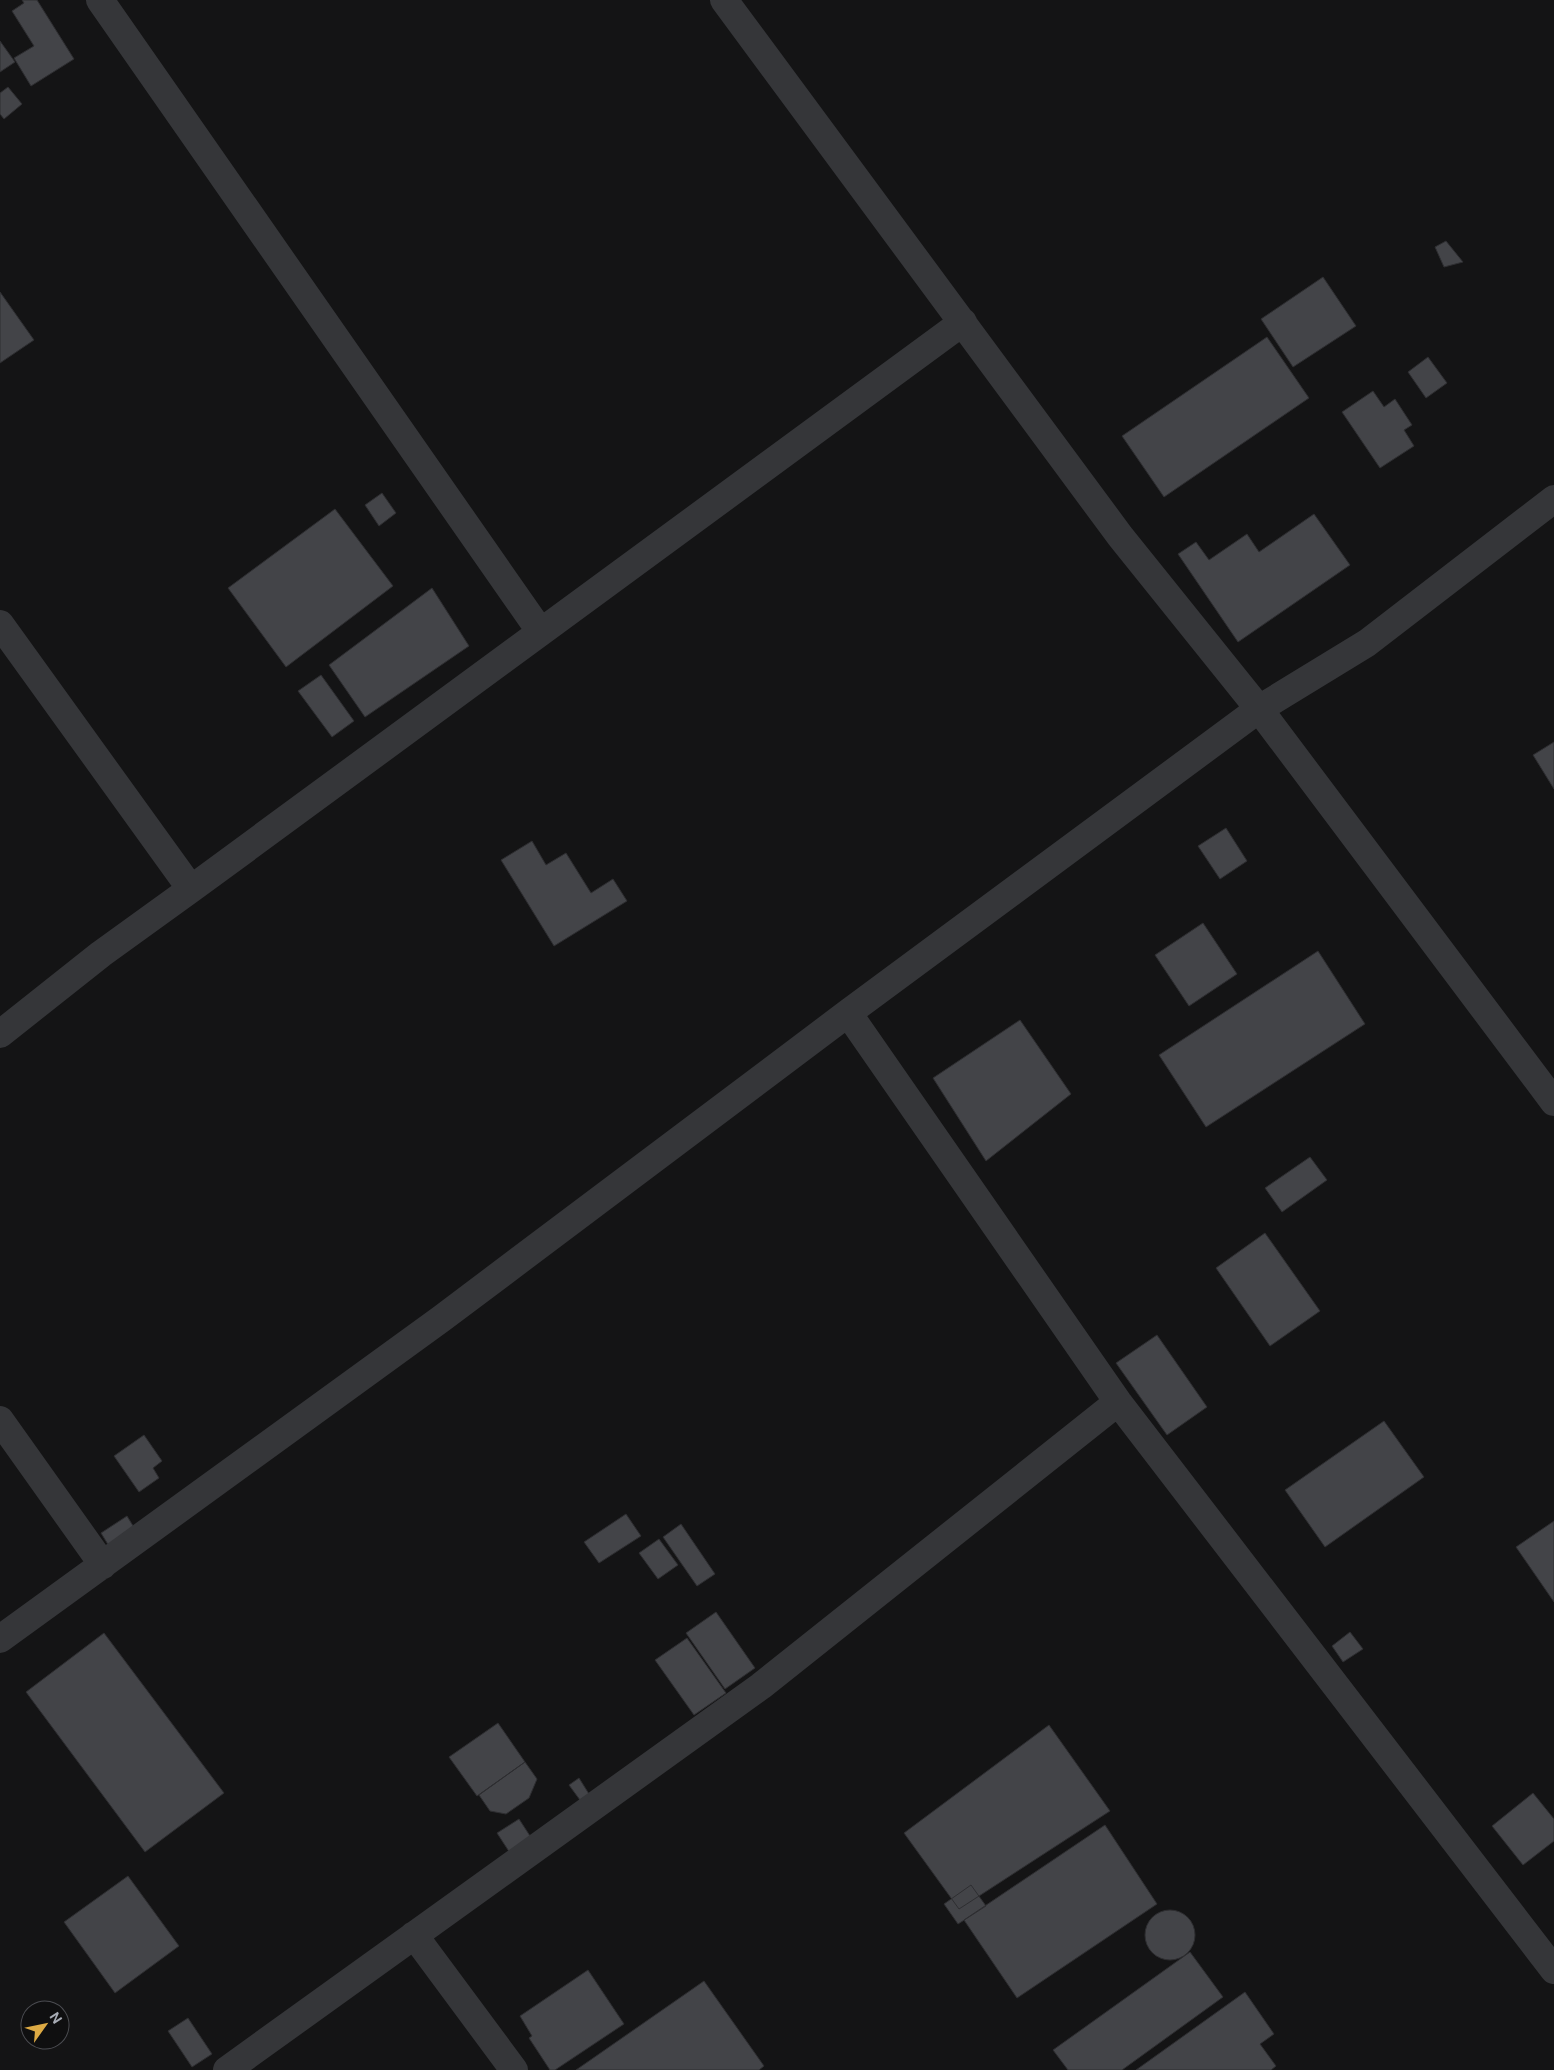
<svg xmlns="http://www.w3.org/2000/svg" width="1554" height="2070" viewBox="0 0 1554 2070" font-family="'DM Sans',sans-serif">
	<rect width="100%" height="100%" fill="#141415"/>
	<path fill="#434448" stroke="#2e2e31" d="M22,0H37L74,59L31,86L14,58L34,46L12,11L24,3Z
		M0,41L15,62L0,72Z
		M8,87L22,104L4,119L0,114V93Z
		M1446,241L1463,262L1444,267L1435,247Z
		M1323,277L1356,326L1293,367L1261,319Z
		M0,292L34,340L0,363Z
		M1267,337L1309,398L1164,497L1122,436Z
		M1428,357L1447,383L1426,398L1408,372Z
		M1373,391L1384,407L1395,399L1412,425L1404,430L1414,446L1380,468L1342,412Z
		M382,493L396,513L379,526L365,505Z
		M335,509L393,586L286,667L228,588Z
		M1314,514L1350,565L1238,642L1178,554L1196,542L1209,560L1247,534L1259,552Z
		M432,588L469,646L365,717L329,665Z
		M321,675L354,721L332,737L298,691Z
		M1554,742V789L1533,755Z
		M1226,828L1247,861L1220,879L1198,846Z
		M532,841L546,865L566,853L591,893L613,879L627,901L554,946L501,860Z
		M1203,923L1237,974L1189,1006L1155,955Z
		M1318,951L1365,1024L1206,1127L1159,1055Z
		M1020,1020L1071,1094L986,1161L933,1078Z
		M1310,1157L1327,1180L1282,1212L1265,1188Z
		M1265,1233L1320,1311L1270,1346L1216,1268Z
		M1157,1335L1207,1407L1167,1435L1116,1363Z
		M1384,1421L1424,1477L1325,1547L1285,1490Z
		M144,1435L162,1461L153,1468L159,1478L139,1492L114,1456Z
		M626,1514L641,1536L599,1563L584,1542Z
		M127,1516L138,1534L112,1551L101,1533Z
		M1554,1521V1602L1516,1547Z
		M681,1524L715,1574L697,1586L663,1537Z
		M659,1539L678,1565L658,1579L639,1553Z
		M716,1612L755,1668L725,1689L686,1633Z
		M1350,1632L1363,1649L1343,1662L1332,1646Z
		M104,1633L224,1793L145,1852L26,1692Z
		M687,1638L726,1693L694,1715L655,1660Z
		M498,1723L525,1762L477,1796L449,1757Z
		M1049,1725L1110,1811L959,1909L904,1833Z
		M525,1762L537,1779L529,1798L506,1814L490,1811L479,1795Z
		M579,1778L589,1794L580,1800L569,1785Z
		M1533,1793L1554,1819V1841L1523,1865L1492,1826Z
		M519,1819L532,1839L510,1853L497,1833Z
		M1105,1825L1157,1904L1017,1998L964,1920Z
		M128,1876L179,1946L115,1993L64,1922Z
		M971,1885L986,1906L958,1924L944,1904Z
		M1145 1935a25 25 0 1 1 50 0a25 25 0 1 1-50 0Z
		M1190,1952L1223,1997L1122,2070H1068L1053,2050Z
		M588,1970L624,2024L555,2070H550L529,2038L532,2036L520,2016Z
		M704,1981L764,2066L759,2070H576Z
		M1245,1992L1274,2034L1260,2044L1276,2066L1271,2070H1136Z
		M188,2018L212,2054L192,2067L168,2031Z"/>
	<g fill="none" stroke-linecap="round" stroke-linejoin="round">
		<path stroke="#353639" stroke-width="28" d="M100,0L540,631
			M724,0L1120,536L1259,709L1554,1102
			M0,624L191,889
			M848,1013L1118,1402L1554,1970
			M0,1034L101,954L191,889L963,322
			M0,1420L103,1565
			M0,1639L441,1319L848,1013L1259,709L1367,643L1554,499
			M414,1935L514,2070
			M227,2070L761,1686L1118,1402"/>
	</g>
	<g transform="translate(45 2025) rotate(57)"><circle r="24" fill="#0f0f10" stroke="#4c4d52"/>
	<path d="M0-4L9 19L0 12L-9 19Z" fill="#ddaa44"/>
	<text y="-8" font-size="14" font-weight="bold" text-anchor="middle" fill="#a7abb4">N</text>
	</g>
</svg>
